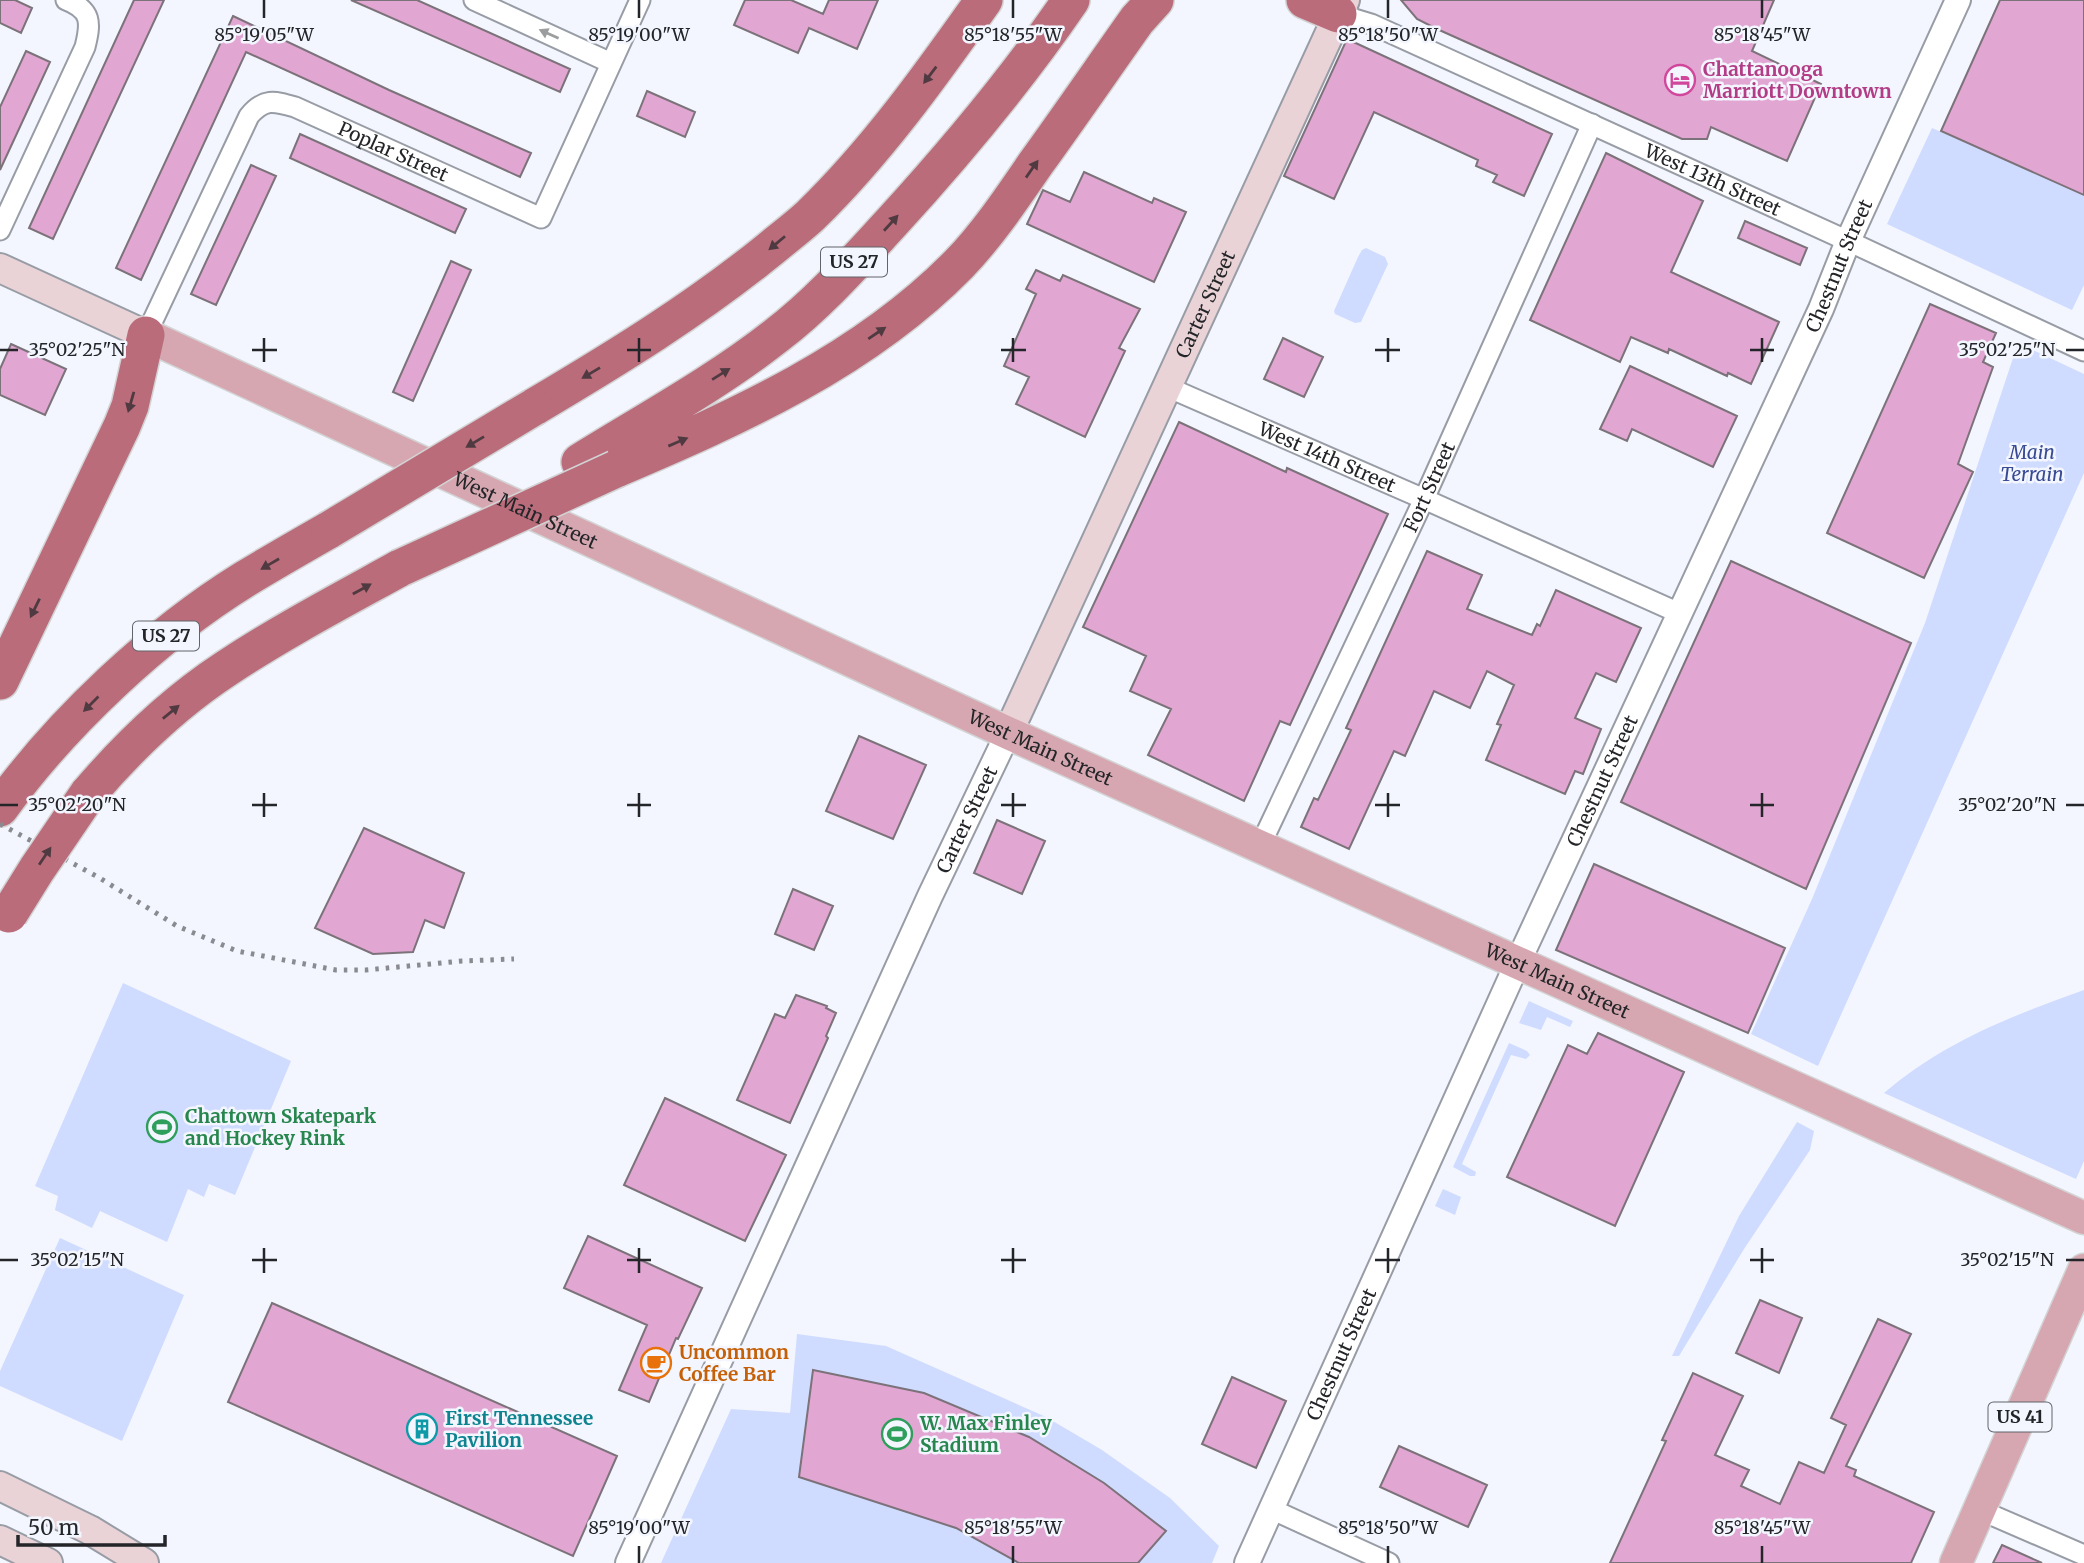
<svg xmlns="http://www.w3.org/2000/svg" width="2084" height="1563" viewBox="0 0 2084 1563" font-family="Merriweather,serif">
	<rect width="100%" height="100%" fill="#f3f6fe"/>
	<path fill="#cfdcff" d="M1932,128L2081,193L2084,187V285L2072,310L1887,224Z
		M1366,248L1385,257L1388,264L1361,322L1355,323L1335,314L1334,311L1358,257L1362,250Z
		M2018,343L2084,374V473L1818,1066L1751,1034L1812,899L1925,623Z
		M123,983L291,1061L235,1195L209,1184L204,1197L188,1189L167,1242L100,1211L92,1228L55,1210L58,1196L35,1186Z
		M2084,990V1161L2076,1179L1884,1093C1944,1042 2011,1016 2084,990Z
		M1529,1001L1573,1021L1570,1027L1547,1017L1541,1030L1519,1023Z
		M1509,1043L1527,1051L1530,1055L1526,1059L1511,1055L1462,1164L1476,1172L1475,1176H1470L1453,1167Z
		M1797,1122L1814,1131L1810,1150L1744,1249L1679,1356H1672L1739,1216Z
		M1443,1189L1461,1197L1455,1215L1435,1206Z
		M60,1238L184,1295L122,1441L0,1386V1371Z
		M797,1334L886,1346L1046,1417L1102,1450L1170,1498L1219,1546L1212,1563H661L731,1409L790,1413Z"/>
	<path fill="#e2a6d3" stroke="#7c7279" stroke-width="2" d="M0,0H15L32,8L21,33L0,23Z
		M134,0H164L53,239L29,228Z
		M351,0H417L570,69L560,92Z
		M745,0H791L823,14L829,0H878L857,49L809,28L798,53L734,25Z
		M1401,0H1774L1752,51L1821,84L1787,161L1711,127L1707,139H1682L1437,29L1417,19Z
		M2000,0H2084V195L1941,131Z
		M233,16L389,90L531,153L520,177L246,52L141,280L116,268Z
		M1347,39L1552,134L1524,196L1493,182L1497,175L1476,166L1478,160L1374,112L1334,199L1284,176Z
		M26,51L50,62L0,170V107Z
		M647,91L695,112L685,137L637,116Z
		M300,134L466,209L455,233L290,158Z
		M1606,153L1703,201L1671,272L1779,322L1751,384L1728,373L1727,376L1669,349L1668,353L1631,337L1620,362L1530,320Z
		M251,165L276,176L216,305L191,294Z
		M1084,172L1152,203L1154,198L1186,212L1154,282L1027,224L1043,190L1070,202Z
		M1745,221L1807,248L1800,265L1738,238Z
		M451,261L471,270L413,401L393,392Z
		M1036,270L1060,281L1063,275L1140,309L1119,348L1125,351L1085,437L1016,404L1029,377L1004,366L1036,294L1026,289Z
		M1930,304L1996,333L1983,362L1993,367L1958,464L1973,472L1924,578L1827,533Z
		M1283,338L1323,357L1304,397L1264,379Z
		M11,344L66,369L45,415L0,395V369Z
		M1630,366L1737,416L1713,467L1632,429L1627,441L1600,429Z
		M1179,422L1286,472L1287,468L1388,514L1290,725L1280,721L1244,801L1148,755L1171,709L1130,691L1146,656L1083,627Z
		M1427,551L1482,575L1467,609L1532,635L1537,624L1540,626L1556,590L1641,628L1616,682L1596,673L1575,718L1601,729L1583,774L1575,771L1565,794L1486,760L1501,725L1497,724L1514,685L1487,671L1470,708L1434,691L1405,756L1394,751L1349,849L1301,827L1314,798L1318,800L1351,730L1346,728Z
		M1731,561L1911,643L1806,889L1621,802Z
		M859,736L926,765L893,839L826,811Z
		M997,820L1045,841L1022,894L974,873Z
		M364,828L464,873L444,928L425,920L413,952L373,954L315,928Z
		M1594,864L1785,948L1748,1033L1556,950Z
		M793,889L833,906L814,950L775,934Z
		M796,995L827,1006L826,1008L836,1013L826,1036L828,1038L790,1123L737,1100L775,1014L785,1018Z
		M1598,1033L1684,1072L1615,1226L1507,1177L1568,1045L1587,1054Z
		M665,1098L786,1155L745,1241L624,1185Z
		M588,1236L702,1288L678,1339L676,1338L649,1402L619,1390L647,1325L564,1288Z
		M1760,1300L1802,1318L1779,1373L1736,1353Z
		M272,1303L617,1456L573,1556L228,1402Z
		M1878,1319L1911,1334L1846,1466L1856,1470L1854,1476L1934,1512L1911,1563H1610L1666,1441L1662,1440L1693,1373L1743,1396L1715,1455L1749,1470L1741,1486L1780,1504L1799,1462L1824,1473L1846,1425L1831,1418Z
		M813,1370L924,1393L1029,1437L1104,1483L1166,1531L1138,1563H1019L956,1528L799,1477Z
		M1232,1377L1286,1401L1256,1468L1202,1444Z
		M1399,1446L1487,1485L1468,1527L1380,1487Z
		M2002,1545L2042,1563H1993Z"/>
	<g fill="none" stroke-linecap="round" stroke-linejoin="round">
		<g stroke="#989ca5" stroke-width="23">
			<g id="minor">
				<path d="M474,0L611,63"/>
				<path id="s1" d="M1338,14L1371,24L1848,241L2084,351"/>
				<path d="M0,230L85,47C91,23 92,10 66,0"/>
				<path id="s2" d="M146,335L249,116C264,98 274,101 295,107L541,218L640,0"/>
				<path id="s3" d="M1165,386L1424,499L1679,613"/>
				<path id="s4" d="M1260,846L1424,499L1592,124"/>
				<path d="M1271,1509L1389,1563"/>
				<path d="M1980,1510L2084,1555"/>
			</g>
		</g>
		<g stroke="#989ca5" stroke-width="28">
			<g id="tertiary">
				<path id="s5" d="M628,1563L930,896L1008,733"/>
				<path id="s6" d="M1247,1563L1518,962L1821,309L1848,241L1958,0"/>
			</g>
		</g>
		<g stroke="#989ca5" stroke-width="32">
			<g id="secondary">
				<path d="M0,268L146,335"/>
				<path id="s7" d="M1008,733L1345,0"/>
				<path d="M0,1486L90,1530L144,1563"/>
				<path d="M0,1540L48,1563"/>
			</g>
		</g>
		<g stroke="#d3d3d4" stroke-width="35">
			<g id="primary">
				<path id="s8" d="M146,335L1008,733L2084,1218"/>
				<path d="M1956,1563L2084,1270"/>
			</g>
		</g>
		<g stroke="#d3d3d4" stroke-width="40">
			<path id="motorway" d="M1305,0L1338,14
				M534,407C615,359 695,310 769,250C782,239 797,228 810,216C876,152 931,75 984,0
				M580,462C646,421 716,383 777,335C819,303 855,262 891,223C956,152 1017,79 1071,0
				M616,469C738,417 864,361 959,264C988,234 1012,198 1036,163C1070,116 1103,68 1137,20L1155,0
				M0,681L122,426L130,406L146,335
				M88,794C128,747 175,702 227,668C283,631 342,600 400,568
				M0,808C62,722 156,634 245,579C273,562 301,546 329,530"/>
		</g>
		<use href="#minor" stroke="#fff" stroke-width="19"/>
		<use href="#tertiary" stroke="#fff" stroke-width="24"/>
		<use href="#secondary" stroke="#ead3d7" stroke-width="28"/>
		<use href="#primary" stroke="#d6a7b0" stroke-width="32"/>
		<use href="#motorway" stroke="#ba6c7b" stroke-width="37"/>
		<path stroke="#898b91" stroke-width="5" stroke-dasharray="3.5 7" stroke-linecap="butt" d="M0,824L98,877L177,926L237,951L336,970H366L462,961L514,959"/>
		<g stroke="#d3d3d4" stroke-width="40" stroke-linecap="butt">
			<path id="motorway-bridge" d="M329,530L534,407
				M400,568L616,469
				M9,914L37,869L88,794"/>
		</g>
		<use href="#motorway-bridge" stroke="#ba6c7b" stroke-width="37"/>
	</g>
	<defs><path id="oneway-solid" d="M-6-.8H1V-3.2L6.5 0L1 3.2V.8H-6Z" transform="scale(1.75)"/></defs>
	<use fill="#9c9d9e" href="#oneway-solid" transform="translate(549 34) rotate(-156)"/>
	<g fill="#503a41">
		<use href="#oneway-solid" transform="translate(930 75) rotate(127)"/>
		<use href="#oneway-solid" transform="translate(1032 169) rotate(-55)"/>
		<use href="#oneway-solid" transform="translate(891 223) rotate(-48)"/>
		<use href="#oneway-solid" transform="translate(777 243) rotate(140)"/>
		<use href="#oneway-solid" transform="translate(877 333) rotate(-34)"/>
		<use href="#oneway-solid" transform="translate(591 373) rotate(149)"/>
		<use href="#oneway-solid" transform="translate(721 374) rotate(-32)"/>
		<use href="#oneway-solid" transform="translate(131 402) rotate(106)"/>
		<use href="#oneway-solid" transform="translate(475 442) rotate(149)"/>
		<use href="#oneway-solid" transform="translate(678 442) rotate(-23)"/>
		<use href="#oneway-solid" transform="translate(270 564) rotate(150)"/>
		<use href="#oneway-solid" transform="translate(362 589) rotate(-29)"/>
		<use href="#oneway-solid" transform="translate(35 608) rotate(116)"/>
		<use href="#oneway-solid" transform="translate(91 704) rotate(135)"/>
		<use href="#oneway-solid" transform="translate(171 712) rotate(-39)"/>
		<use href="#oneway-solid" transform="translate(45 856) rotate(-56)"/>
	</g>
	<path fill="none" stroke="#232528" stroke-width="2.5" d="M264,0V18M639,0V18M1013,0V18M1388,0V18M1762,0V18M264,338V362M639,338V362M1013,338V362M1388,338V362M1762,338V362M0,350H18M252,350H277M627,350H651M1001,350H1026M1375,350H1400M1750,350H1774M2066,350H2084M264,793V817M639,793V817M1013,793V817M1388,793V817M1762,793V817M0,805H18M252,805H277M627,805H651M1001,805H1026M1375,805H1400M1750,805H1774M2066,805H2084M264,1248V1273M639,1248V1273M1013,1248V1273M1388,1248V1273M1762,1248V1273M0,1260H18M252,1260H277M627,1260H651M1001,1260H1026M1375,1260H1400M1750,1260H1774M2066,1260H2084M639,1546V1563M1013,1546V1563M1388,1546V1563M1762,1546V1563"/>
	<defs>
		<g id="hotel-ring" transform="scale(1.575)"><circle r="9.5" fill="#f3f6fe" stroke="#d1479c" stroke-width="1.5"/><path d="M-6-4.5h1.5V1H6V5H4.5V3h-9V5H-6ZM-4 0a1.8 1.8 0 1 1 3.6 0ZM.5 0V-2.5h3Q6-2.5 6 0Z" fill="#d1479c"/></g>
		<g id="stadium-ring" transform="scale(1.575)"><circle r="9.5" fill="#f3f6fe" stroke="#2e9e5b" stroke-width="1.5"/><path d="M0-5a6.5 5 0 1 0 0 10a6.5 5 0 1 0 0-10ZM-3.5-1.8h7v3.6h-7Z" fill="#2e9e5b"/></g>
		<g id="cafe-ring" transform="scale(1.575)"><circle r="9.5" fill="#f3f6fe" stroke="#e8710a" stroke-width="1.5"/><path d="M-5.5-4.5H6V0H3Q3 3.5 0 3.5H-2.5Q-5.5 3.5-5.5 0ZM3-3.2v2h1.7v-2ZM-6 4.5H4V6H-6Z" fill="#e8710a"/></g>
		<g id="building-ring" transform="scale(1.575)"><circle r="9.5" fill="#f3f6fe" stroke="#0f9aa8" stroke-width="1.5"/><path d="M-4-6H4V6H1V3H-1V6H-4ZM-2.5-4.3h1.7v1.8h-1.7ZM.8-4.3h1.7v1.8H.8ZM-2.5-1h1.7V.8h-1.7ZM.8-1h1.7V.8H.8Z" fill="#0f9aa8"/></g>
	</defs>
	<g fill-rule="evenodd">
		<use href="#hotel-ring" x="1680" y="80"/>
		<use href="#stadium-ring" x="162" y="1127"/>
		<use href="#cafe-ring" x="656" y="1363"/>
		<use href="#building-ring" x="422" y="1429"/>
		<use href="#stadium-ring" x="897" y="1434"/>
	</g>
	<g text-anchor="middle" stroke-width="5" stroke-linejoin="round" paint-order="stroke">
		<g fill="#f3f6fe" stroke="#616468" stroke-width="2">
			<rect x="821" y="247.5" width="66" height="29" rx="5"/>
			<rect x="133" y="621.5" width="66" height="29" rx="5"/>
			<rect x="1988.5" y="1402.5" width="63" height="29" rx="5"/>
		</g>
		<g font-size="18" font-weight="bold" fill="#232528">
			<text x="854" y="268">US 27</text>
			<text x="166" y="642">US 27</text>
			<text x="2020" y="1423">US 41</text>
		</g>
		<g font-size="19" font-weight="bold" fill="#b23c85" stroke="#f3f6fe" text-anchor="start">
			<text x="1703" y="76">Chattanooga<tspan x="1703" dy="22">Marriott Downtown</tspan></text>
		</g>
		<g font-size="19" fill="#232528" stroke="#f3f6fe">
			<text dy="7" stroke="none"><textPath href="#s2" startOffset="401">Poplar Street</textPath></text>
			<text dy="7" stroke="none"><textPath href="#s1" startOffset="410">West 13th Street</textPath></text>
			<text dy="7" stroke="none"><textPath href="#s6" startOffset="1426">Chestnut Street</textPath></text>
			<text dy="7" stroke="none"><textPath href="#s7" startOffset="472">Carter Street</textPath></text>
			<text dy="7" stroke="none"><textPath href="#s3" startOffset="177">West 14th Street</textPath></text>
			<text dy="7" stroke="none"><textPath href="#s4" startOffset="397">Fort Street</textPath></text>
			<text dy="7" stroke="none"><textPath href="#s8" startOffset="418">West Main Street</textPath></text>
			<text dy="7" stroke="none"><textPath href="#s8" startOffset="985">West Main Street</textPath></text>
			<text dy="7" stroke="none"><textPath href="#s6" startOffset="859">Chestnut Street</textPath></text>
			<text dy="7" stroke="none"><textPath href="#s5" startOffset="817">Carter Street</textPath></text>
			<text dy="7" stroke="none"><textPath href="#s8" startOffset="1552">West Main Street</textPath></text>
			<text dy="7" stroke="none"><textPath href="#s6" startOffset="229">Chestnut Street</textPath></text>
		</g>
		<g font-size="19" font-style="italic" fill="#374a93" stroke="#f3f6fe">
			<text x="2032" y="459">Main<tspan x="2032" dy="22">Terrain</tspan></text>
		</g>
		<g font-size="19" font-weight="bold" fill="#27864d" stroke="#f3f6fe" text-anchor="start">
			<text x="185" y="1123">Chattown Skatepark<tspan x="185" dy="22">and Hockey Rink</tspan></text>
			<text x="920" y="1430">W. Max Finley<tspan x="920" dy="22">Stadium</tspan></text>
		</g>
		<g font-size="19" font-weight="bold" fill="#c56008" stroke="#f3f6fe" text-anchor="start">
			<text x="679" y="1359">Uncommon<tspan x="679" dy="22">Coffee Bar</tspan></text>
		</g>
		<g font-size="19" font-weight="bold" fill="#0d838f" stroke="#f3f6fe" text-anchor="start">
			<text x="445" y="1425">First Tennessee<tspan x="445" dy="22">Pavilion</tspan></text>
		</g>
	</g>
	<g font-size="18" text-anchor="middle" fill="#232528" stroke="#f3f6fe" stroke-width="5" stroke-linejoin="round" paint-order="stroke">
		<text x="264" y="41">85°19'05"W</text>
		<text x="639" y="41">85°19'00"W</text>
		<text x="1013" y="41">85°18'55"W</text>
		<text x="1388" y="41">85°18'50"W</text>
		<text x="1762" y="41">85°18'45"W</text>
		<text x="77" y="356">35°02'25"N</text>
		<text x="2007" y="356">35°02'25"N</text>
		<text x="77" y="811">35°02'20"N</text>
		<text x="2007" y="811">35°02'20"N</text>
		<text x="77" y="1266">35°02'15"N</text>
		<text x="2007" y="1266">35°02'15"N</text>
		<text x="639" y="1534">85°19'00"W</text>
		<text x="1013" y="1534">85°18'55"W</text>
		<text x="1388" y="1534">85°18'50"W</text>
		<text x="1762" y="1534">85°18'45"W</text>
	</g>
	<path d="M18 1535v10h147v-10" fill="none" stroke="#232528" stroke-width="3.5"/>
	<text x="28" y="1535" font-size="21" fill="#232528" stroke="#f3f6fe" stroke-width="5" paint-order="stroke">50 m</text>
</svg>
